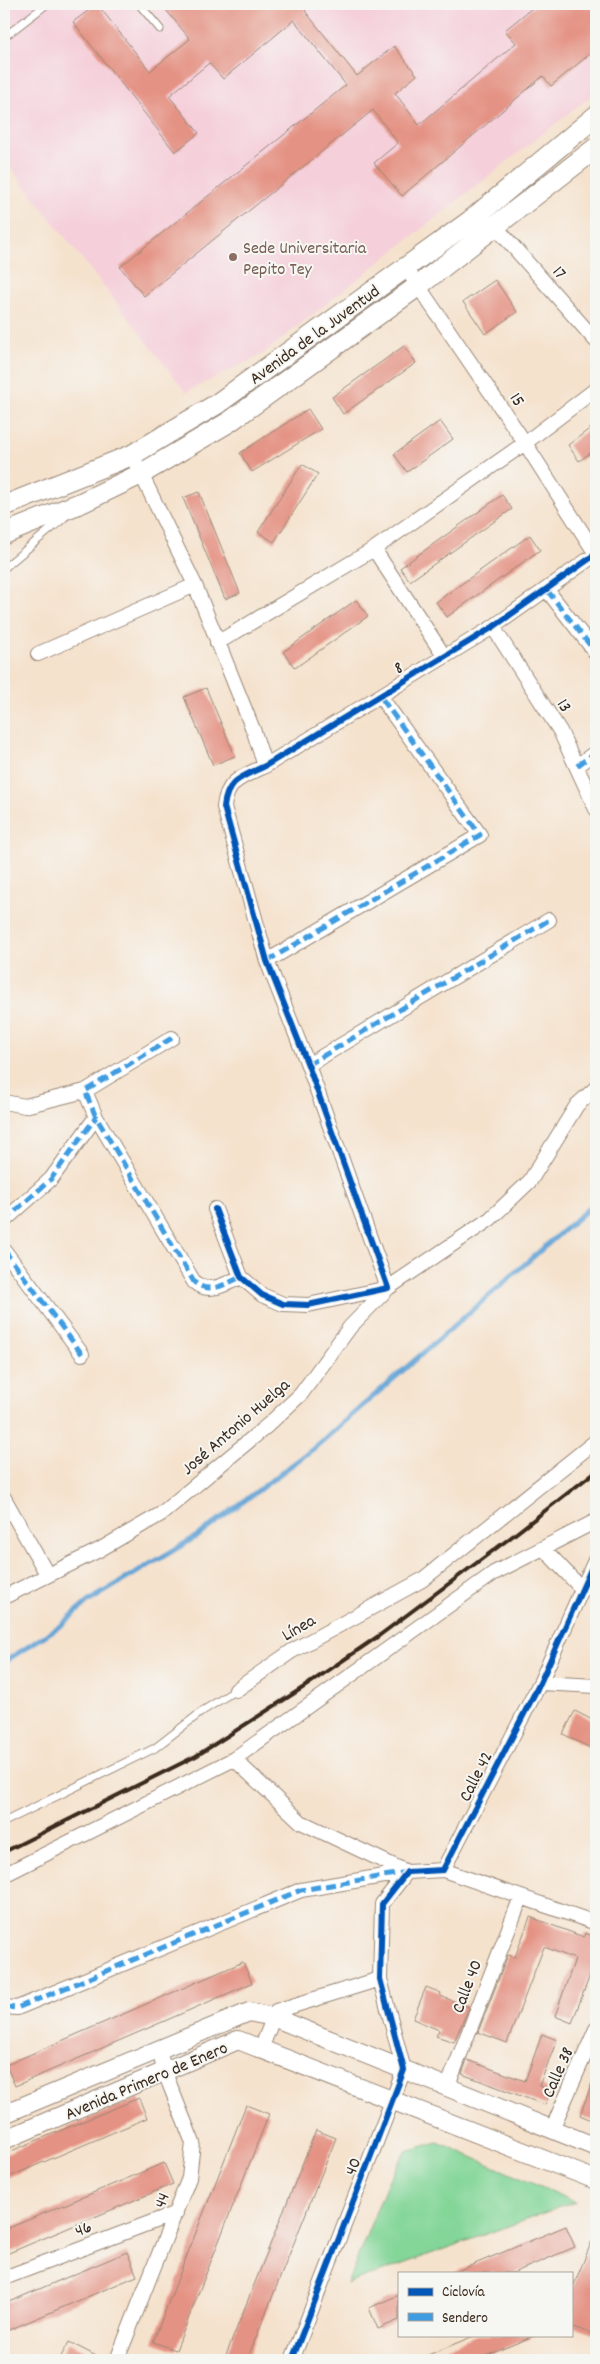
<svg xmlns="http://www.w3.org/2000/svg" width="600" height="2364" viewBox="0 0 600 2364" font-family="Dekko,sans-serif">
	<rect width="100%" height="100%" fill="#f6f6f2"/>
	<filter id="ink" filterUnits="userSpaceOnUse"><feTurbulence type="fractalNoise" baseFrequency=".02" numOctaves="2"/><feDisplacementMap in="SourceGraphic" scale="10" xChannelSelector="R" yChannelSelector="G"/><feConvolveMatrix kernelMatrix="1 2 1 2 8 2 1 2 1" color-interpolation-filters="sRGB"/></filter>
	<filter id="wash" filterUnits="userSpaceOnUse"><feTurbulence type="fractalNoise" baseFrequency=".0096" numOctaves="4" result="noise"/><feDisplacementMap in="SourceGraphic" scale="20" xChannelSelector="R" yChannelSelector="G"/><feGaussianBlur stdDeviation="1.12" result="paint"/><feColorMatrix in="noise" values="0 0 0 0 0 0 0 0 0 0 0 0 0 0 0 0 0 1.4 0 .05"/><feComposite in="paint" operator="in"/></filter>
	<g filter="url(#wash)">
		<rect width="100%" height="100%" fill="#f5e2cd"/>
		<path fill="#f5cfda" d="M4,4H596V92L261,355L186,392L4,159Z"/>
		<path fill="#83d698" stroke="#5f805b" d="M438,2142L575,2202L347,2284L388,2181L406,2151Z"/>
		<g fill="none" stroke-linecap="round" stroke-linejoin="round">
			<path stroke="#63a4d6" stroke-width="5" d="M4,1662L60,1626L89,1601L199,1535L313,1449L596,1202"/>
		</g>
		<g id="blocks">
			<path fill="#e49283" d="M97,4L150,71L190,39L161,4H312L305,11L357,76L394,46L417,75L395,93L419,125L516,43L505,30L537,4H596V49L551,86L543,76L402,196L374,163L398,143L373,110L144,296L120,267L346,85L294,20L223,79L209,63L169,96L199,133L175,152L73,22Z
				M495,280L517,312L485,334L463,302Z
				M404,346L416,363L343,414L332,397Z
				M308,409L321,429L252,472L240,453Z
				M440,421L453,439L407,472L394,454Z
				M596,424V449L579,461L568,445Z
				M302,464L318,474L274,542L258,532Z
				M199,492L240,593L225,599L183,498Z
				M502,495L512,509L410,581L400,568Z
				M530,535L540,550L447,617L436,602Z
				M356,600L368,616L295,668L283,652Z
				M206,688L235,756L213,765L184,697Z
				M575,1711L596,1722V1751L563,1734Z
				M530,1917L584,1937L585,1933L596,1937V1978L590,1975L572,2023L555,2016L575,1959L544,1947L507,2043L478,2032L508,1955L515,1957Z
				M243,1962L252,1983L15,2086L6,2065Z
				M426,1987L441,1993L440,1996L469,2007L454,2042L436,2036L439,2030L413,2019Z
				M542,2034L557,2040L539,2086L551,2090L545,2105L462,2074L467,2060L525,2081Z
				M595,2075H596V2122L580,2115Z
				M139,2098L147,2118L4,2179V2154Z
				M246,2105L269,2114L176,2350L153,2342Z
				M316,2130L336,2138L247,2360H224Z
				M164,2163L173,2184L4,2255V2230Z
				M566,2226L575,2247L513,2273H453Z
				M596,2231V2335L571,2326V2292Z
				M127,2252L137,2276L4,2332V2304Z
				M399,2295V2320L378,2329L369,2308Z
				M476,2335H536L476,2360H416Z
				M69,2342L104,2360H59Z"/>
		</g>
	</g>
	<g filter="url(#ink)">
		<use href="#blocks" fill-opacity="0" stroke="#988676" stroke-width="1"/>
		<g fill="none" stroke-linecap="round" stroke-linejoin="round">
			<g stroke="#988676" stroke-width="9">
				<path id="service" d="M139,4L160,29
					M4,37L47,4
					M4,568L64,518
					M4,1822L155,1748L204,1710L236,1690"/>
			</g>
			<g stroke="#988676" stroke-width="16">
				<path id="minor" d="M496,227L596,341
					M406,268L525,443L596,554
					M132,455L195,585L254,732L265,766
					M374,549L444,656
					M547,590L596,653
					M493,627L560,731L596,809
					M217,643L374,549L525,443L596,389
					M38,654L195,585
					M577,766L596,752
					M267,961L480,835L380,696
					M308,1065L549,920
					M85,1091L96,1117L194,1282C209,1295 225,1284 241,1277
					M4,1102L25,1106L85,1091L172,1038
					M215,1209L241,1277L262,1295L283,1304L308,1305L388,1288L308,1065L267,961L224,807C227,779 243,777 265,766L493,627L596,554
					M4,1221L51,1179L96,1117
					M4,1250L82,1354
					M4,1498L47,1574
					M543,1548L582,1589
					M4,1597L99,1550L161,1514L268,1425L301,1394L350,1327L388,1288L490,1219L530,1181L577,1105L596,1088
					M540,1683L596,1686
					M236,1690L292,1651L422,1580L596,1441
					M234,1759L301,1822L407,1872
					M443,1870L596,1923
					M4,1875L234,1759L494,1573L596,1521
					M4,2007L17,2008L301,1890L407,1872
					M261,2049L276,2011L380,1979
					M447,2088L521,1897
					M552,2129L596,2029
					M4,2278L176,2213
					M117,2360L189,2178L193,2143L165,2073L159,2050
					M292,2360L404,2070L380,1979L382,1904L407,1872L443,1870L540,1683L596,1558"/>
			</g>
			<g stroke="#988676" stroke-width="20">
				<path id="tertiary" d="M4,2114L249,2012L273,2017L596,2147
					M4,2140L238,2040L596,2180"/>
			</g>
			<g stroke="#988676" stroke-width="22">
				<path id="secondary" d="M4,506L132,455L217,404L470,221L596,116
					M4,534L83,502L141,474L229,422L418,286L596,148"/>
			</g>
			<use href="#service" stroke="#fff" stroke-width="7"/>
			<use href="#minor" stroke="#fff" stroke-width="14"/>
			<use href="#tertiary" stroke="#fff" stroke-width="18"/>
			<use href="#secondary" stroke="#fff" stroke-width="20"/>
			<path stroke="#3b2a1e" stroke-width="4" d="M4,1852L196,1756L304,1687L380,1635L510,1538L596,1471"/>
			<path stroke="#3f9ce0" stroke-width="5" stroke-dasharray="10 5" stroke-linecap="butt" d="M547,590L596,653
				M577,766L596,752
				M267,961L480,835L380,696
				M172,1038L85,1091L96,1117L194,1282C209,1295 225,1284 241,1277
				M308,1065L549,920
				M4,1221L51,1179L96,1117
				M4,1250L82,1354
				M4,2007L17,2008L301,1890L407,1872"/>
			<g stroke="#f6f6f2" stroke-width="9">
				<path id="cycleway" d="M215,1209L241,1277L262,1295L283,1304L308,1305L388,1288L308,1065L267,961L224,807C227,779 243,777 265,766L493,627L596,554
					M292,2360L404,2070L380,1979L382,1904L407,1872L443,1870L540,1683L596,1558"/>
			</g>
			<use href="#cycleway" stroke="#0057b8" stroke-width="6"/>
		</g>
	</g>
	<circle fill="#8d6e63" stroke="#f6f6f2" stroke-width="2" cx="233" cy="257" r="5"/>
	<g text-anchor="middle" stroke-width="4" stroke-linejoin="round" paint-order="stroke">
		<g font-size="18" fill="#785e54" stroke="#f6f6f2" text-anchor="start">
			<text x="243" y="253">Sede Universitaria<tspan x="243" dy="21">Pepito Tey</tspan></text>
		</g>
		<g font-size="18" fill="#3b2a1e" stroke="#f6f6f2">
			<text transform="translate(560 272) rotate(49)" y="6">17</text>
			<text transform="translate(314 334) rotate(-36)" y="6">Avenida de la Juventud</text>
			<text transform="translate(518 399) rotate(56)" y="6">15</text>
			<text transform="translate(398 667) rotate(-31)" y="6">8</text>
			<text transform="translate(565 705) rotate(57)" y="6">13</text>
			<text transform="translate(235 1426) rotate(-41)" y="6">José Antonio Huelga</text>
			<text transform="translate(298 1627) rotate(-30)" y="6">Línea</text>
			<text transform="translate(475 1776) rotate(-63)" y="6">Calle 42</text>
			<text transform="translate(466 1986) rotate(-69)" y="6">Calle 40</text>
			<text transform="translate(557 2072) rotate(-66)" y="6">Calle 38</text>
			<text transform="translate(146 2080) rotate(-23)" y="6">Avenida Primero de Enero</text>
			<text transform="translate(352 2166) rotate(-69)" y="6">40</text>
			<text transform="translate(161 2200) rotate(-69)" y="6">44</text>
			<text transform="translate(83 2228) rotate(-21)" y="6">46</text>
		</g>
	</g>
	<rect width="600" height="2364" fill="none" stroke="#f6f6f2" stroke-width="20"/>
	<rect x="398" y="2272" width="175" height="65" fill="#f6f6f2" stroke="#aba49d"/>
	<rect x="408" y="2288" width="25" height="8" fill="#0057b8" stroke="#aba49d"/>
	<text x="442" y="2296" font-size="15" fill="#3b2a1e">Ciclovía</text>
	<rect x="408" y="2313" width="25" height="8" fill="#3f9ce0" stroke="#aba49d"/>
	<text x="442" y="2322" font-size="15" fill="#3b2a1e">Sendero</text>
</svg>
